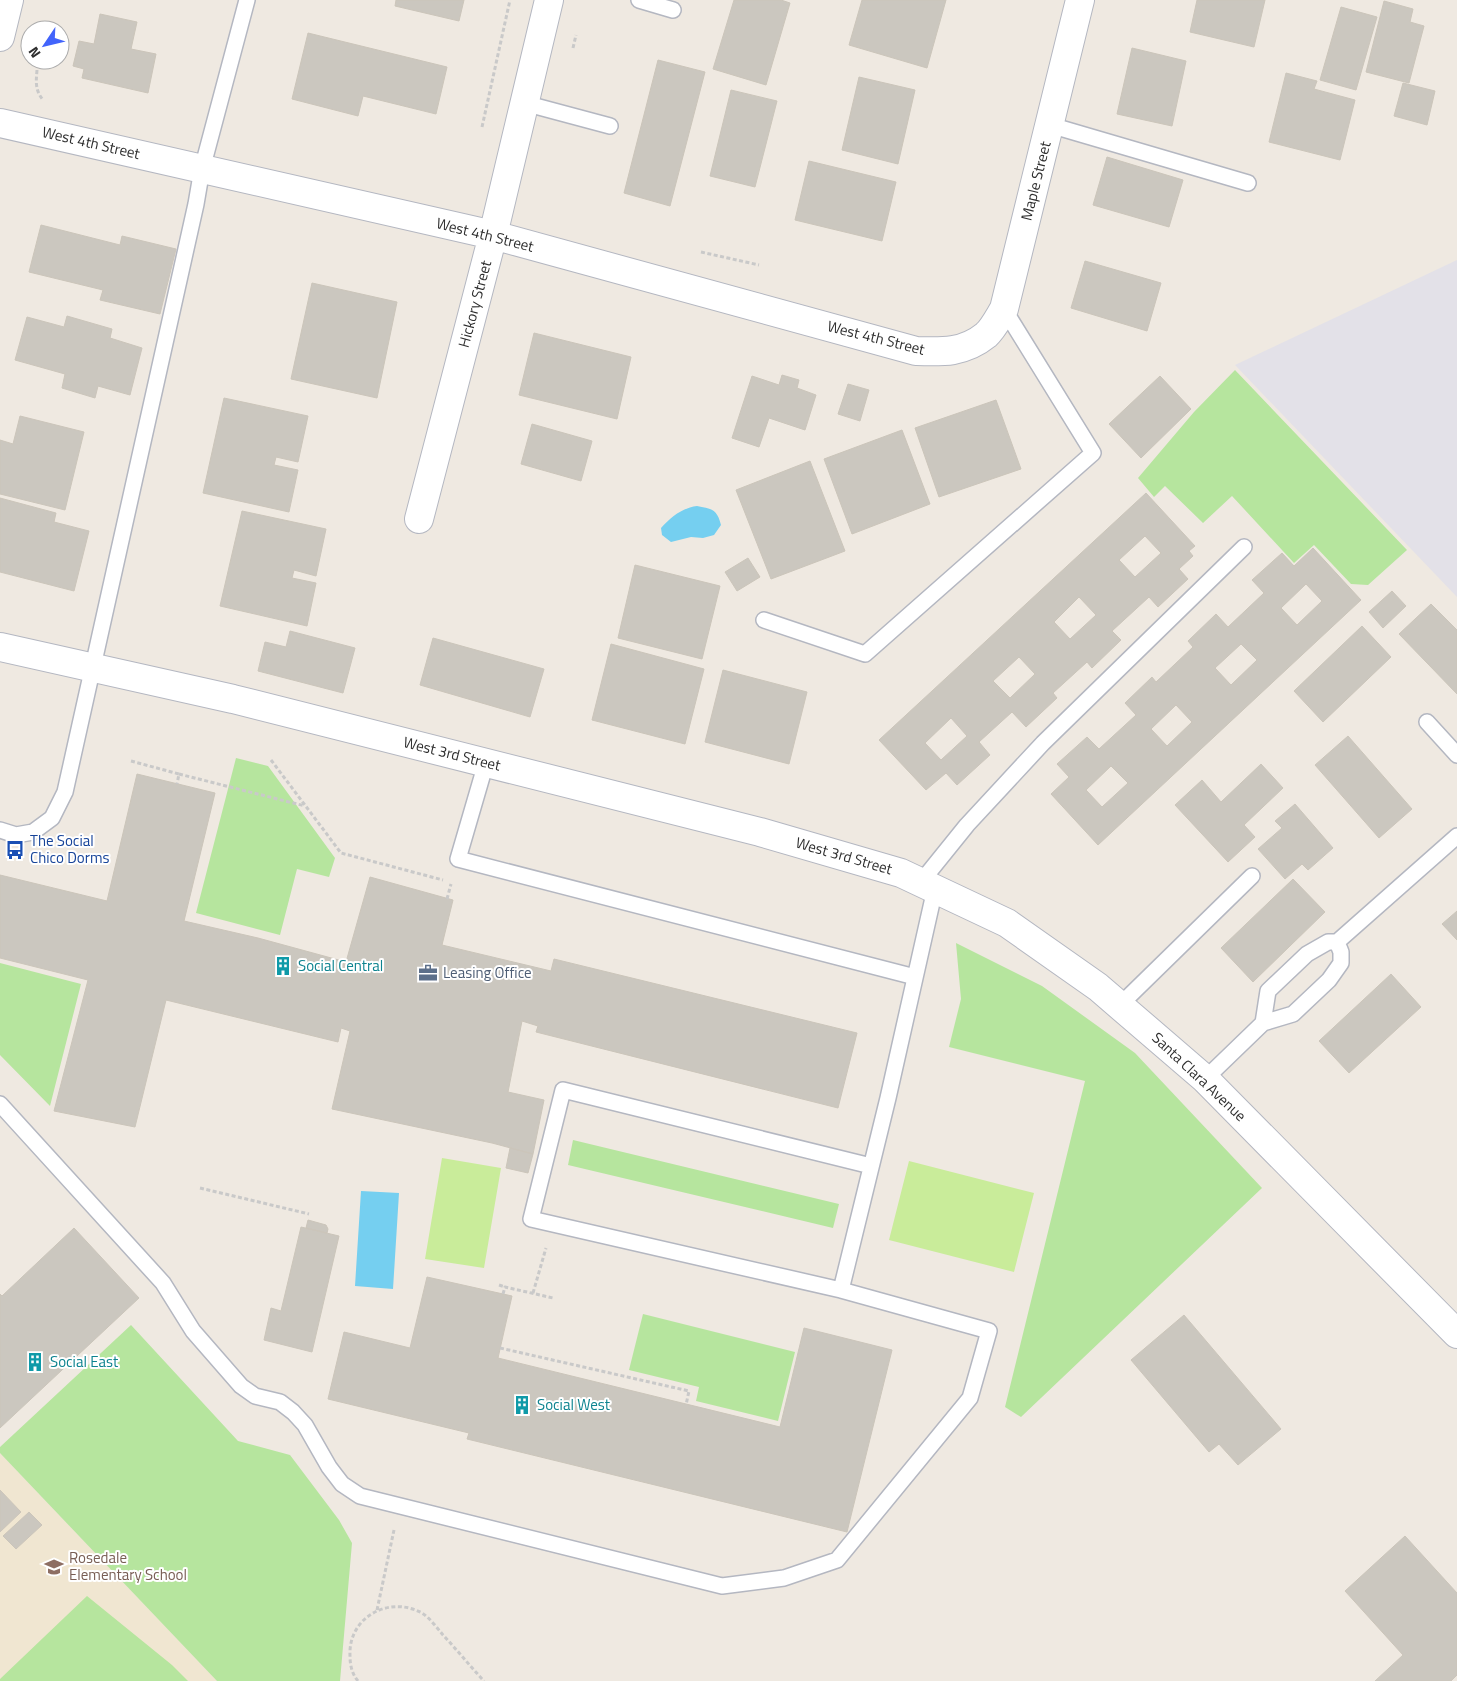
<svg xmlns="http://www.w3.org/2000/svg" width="1457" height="1681" viewBox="0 0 1457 1681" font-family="'Titillium Web',sans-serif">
	<rect width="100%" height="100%" fill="#efe9e1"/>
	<path fill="#e3e1e8" d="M1457,260V597L1235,365Z"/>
	<path fill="#f0e6d1" d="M0,1453L217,1681H0Z"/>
	<path fill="#b6e59e" d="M1235,370L1407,550L1368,585L1351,584L1314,545L1294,563L1232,496L1203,523L1165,486L1154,497L1138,478L1194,412Z
		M236,758L268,766L335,858L329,877L297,869L280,935L196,913Z
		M956,943L1042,986L1135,1053L1262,1188L1021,1417L1005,1407L1085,1081L949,1047L961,999Z
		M0,963L81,984L50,1106L0,1055Z
		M573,1140L839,1204L833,1228L568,1165Z
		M643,1314L795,1352L778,1421L696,1401L699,1387L629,1370Z
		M131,1325L238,1441L290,1455L339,1520L352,1543L340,1681H217L0,1453V1447Z
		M87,1596L172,1665L188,1681H0V1679Z"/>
	<path fill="#c9ec9a" d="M442,1158L501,1168L484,1268L425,1259Z
		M909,1161L1034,1193L1014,1272L889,1240Z"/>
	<path fill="#75cff0" d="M697,506C712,509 717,509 721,525L714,535L703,538L691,537L671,542L662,535L661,528C671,517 682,508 697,506Z
		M361,1191L399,1193L393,1289L355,1286Z"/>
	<path fill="#cbc7bf" stroke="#cbc5ba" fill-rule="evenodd" d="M396,0H464L459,21L395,6Z
		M734,0H781L790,3L766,85L713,69Z
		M862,0H946L927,68L849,45Z
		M1197,0H1265L1254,47L1190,32Z
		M1384,1L1413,9L1410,22L1424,26L1409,83L1366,72Z
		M1341,7L1377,17L1356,90L1320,80Z
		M100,14L137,22L131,49L156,54L148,93L82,78L84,69L73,66L79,41L94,44Z
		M308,33L447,67L436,114L363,96L358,116L292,99Z
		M1132,48L1186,61L1172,126L1117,114Z
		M658,60L705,72L670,206L624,193Z
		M1286,73L1317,81L1314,89L1355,100L1340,160L1269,142Z
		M859,77L915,90L898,164L842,150Z
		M1403,83L1435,91L1427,125L1394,116Z
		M731,90L777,101L755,187L710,176Z
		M1107,157L1183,180L1169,227L1093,205Z
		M809,161L896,182L882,241L795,220Z
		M41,225L120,245L122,236L176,249L160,314L100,300L103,290L29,272Z
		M1085,261L1161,283L1147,331L1071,308Z
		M312,283L397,302L377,398L291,379Z
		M67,316L112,329L110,338L142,348L130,395L98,386L95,398L62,388L65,374L15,360L27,317L64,327Z
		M534,333L631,357L617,419L519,395Z
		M782,375L799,380L797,388L816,395L805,430L769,418L759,447L732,438L752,376L779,385Z
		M1160,376L1191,409L1141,458L1109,424Z
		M848,384L869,390L860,421L838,414Z
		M224,398L308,416L298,462L276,457L274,465L298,470L289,512L203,493Z
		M996,400L1021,469L939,497L915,428Z
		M20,416L84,432L65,510L0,494V440L13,444Z
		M532,424L592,441L581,481L521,464Z
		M902,430L930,504L852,534L824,459Z
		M810,461L845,551L771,579L736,490Z
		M1146,493L1195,546L1189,551L1193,556L1179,569L1188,579L1158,607L1149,597L1112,631L1121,640L1092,668L1087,662L1053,693L1057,698L1026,727L1012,712L979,742L990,755L957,785L946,773L926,790L879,740ZM1145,536L1161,553L1135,577L1119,560ZM1079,597L1096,615L1070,639L1054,622ZM1019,657L1035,674L1010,698L993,681ZM951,718L967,736L941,760L925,743Z
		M0,498L56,513L54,522L89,531L74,591L0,572Z
		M242,511L326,529L316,576L294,570L292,578L316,583L307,626L220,606Z
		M1313,548L1361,600L1098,845L1051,794L1069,777L1057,764L1087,737L1099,749L1136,715L1125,703L1152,677L1156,682L1193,647L1188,641L1216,614L1228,627L1264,593L1252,580L1282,553L1294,566ZM1306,584L1322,601L1297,625L1281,608ZM1241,644L1257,660L1231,685L1215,668ZM1176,705L1192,722L1167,746L1151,729ZM1111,766L1128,783L1102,807L1086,790Z
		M748,558L760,577L737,591L725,572Z
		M635,565L720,586L702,659L618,638Z
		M1392,591L1406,606L1383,628L1369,612Z
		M1431,604L1457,630V694L1399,634Z
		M1362,626L1391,657L1323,722L1294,691Z
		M290,631L355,648L343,693L258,671L265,642L286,647Z
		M433,638L544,669L530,717L420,685Z
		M611,644L704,669L685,744L592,720Z
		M723,670L807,692L789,764L705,742Z
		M1348,736L1412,809L1379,838L1315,765Z
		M1261,764L1283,788L1244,825L1255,837L1228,862L1175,805L1202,780L1221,802Z
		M137,774L215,793L184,921L258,938L346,962L370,877L453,900L442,945L551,971L554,959L857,1033L838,1108L536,1032L538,1026L522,1021L508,1092L544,1100L533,1154L492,1143L332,1109L350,1031L341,1028L338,1042L166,1000L135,1127L54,1111L88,980L0,958V875L107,901Z
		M1295,804L1333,848L1308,870L1302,864L1285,879L1258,849L1282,828L1275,821Z
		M1293,879L1325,912L1253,982L1221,948Z
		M1457,911V940L1442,924Z
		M1391,974L1421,1007L1349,1073L1319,1041Z
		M510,1148L533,1154L528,1173L506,1168Z
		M308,1220L326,1225L328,1229L327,1233L306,1228Z
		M301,1227L339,1236L312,1352L264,1340L271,1308L281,1311Z
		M74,1228L139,1298L0,1428V1294L2,1296Z
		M427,1277L512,1296L498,1358L780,1427L804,1328L892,1350L847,1532L467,1439L469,1433L328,1399L344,1332L410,1348Z
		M1184,1315L1281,1429L1238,1465L1219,1444L1209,1452L1131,1360Z
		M0,1490L21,1512L0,1532Z
		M29,1512L42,1525L16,1549L3,1536Z
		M1405,1536L1457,1593V1675L1451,1681H1375L1403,1655L1345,1591Z"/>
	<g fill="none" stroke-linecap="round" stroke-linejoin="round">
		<g stroke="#b4b7c1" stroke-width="18">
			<path id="lane" d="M639,0L673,10
				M524,103L610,126
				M1050,125L1248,183
				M764,620L865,654L1093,453L1004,309
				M1427,722L1457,755
				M486,763L458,859L915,977
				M0,830L16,835L33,832L52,818L65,792L196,204L202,169L247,0
				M921,882L967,825L1043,743L1244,547
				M1337,942L1457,836
				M1119,1006L1252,876
				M1205,1079L1263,1023L1293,1014L1329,980L1341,963V952L1337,942H1328L1307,954L1268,991L1263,1023
				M0,1104L163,1283L193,1331L241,1386L255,1396L280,1402L293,1412L305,1425L329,1467L342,1484L360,1496L722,1586L784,1578L837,1560L970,1398L989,1331L841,1290
				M871,1166L563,1090L531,1219L841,1290L888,1098L935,889"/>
		</g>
		<g stroke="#b4b7c1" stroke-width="30">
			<path id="street" d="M0,37L9,0
				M0,123L493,235L916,351C942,352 964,353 986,335C993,329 999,317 1004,309L1080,0
				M419,519L493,235L549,0
				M0,647L233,699L760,832L901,873L1007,923L1098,987L1205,1079L1457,1334"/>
		</g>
		<path stroke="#c9c9c9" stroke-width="3" stroke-dasharray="4 2.5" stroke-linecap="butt" d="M573,48L576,35
			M37,70C36,82 35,90 43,100
			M482,127L510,0
			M701,252L759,265
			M271,760L341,853L443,880
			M131,761L179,774L177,784
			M179,774L305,806
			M447,899L451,884
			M200,1188L309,1214
			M499,1285L505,1287
			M533,1293L546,1248
			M503,1294L505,1287L553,1298
			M500,1348L689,1391L686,1405
			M377,1610L394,1530
			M358,1681C352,1674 350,1665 350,1656C348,1617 389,1595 422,1613C430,1618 437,1628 443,1635C457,1650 470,1666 484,1681"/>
		<use href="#lane" stroke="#fff" stroke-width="15"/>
		<use href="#street" stroke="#fff" stroke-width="28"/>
	</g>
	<defs>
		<g id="bus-bare" transform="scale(1.5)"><path d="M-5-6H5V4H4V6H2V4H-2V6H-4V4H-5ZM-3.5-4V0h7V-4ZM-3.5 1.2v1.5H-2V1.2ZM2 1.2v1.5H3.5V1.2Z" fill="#1a4fb4" stroke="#fff" stroke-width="2.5" paint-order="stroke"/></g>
		<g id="building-bare" transform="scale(1.5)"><path d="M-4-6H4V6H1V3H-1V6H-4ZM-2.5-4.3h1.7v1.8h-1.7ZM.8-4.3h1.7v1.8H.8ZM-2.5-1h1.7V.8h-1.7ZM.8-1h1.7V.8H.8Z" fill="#0f9aa8" stroke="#fff" stroke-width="2.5" paint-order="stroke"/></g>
		<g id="office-bare" transform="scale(1.5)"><path d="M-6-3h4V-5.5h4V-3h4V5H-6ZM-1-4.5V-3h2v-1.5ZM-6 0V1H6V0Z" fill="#5c6f8a" stroke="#fff" stroke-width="2.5" paint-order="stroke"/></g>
		<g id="school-bare" transform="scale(1.5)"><path d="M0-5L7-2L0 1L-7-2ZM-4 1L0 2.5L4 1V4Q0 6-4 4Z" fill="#8d6e63" stroke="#fff" stroke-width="2.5" paint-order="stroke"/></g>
	</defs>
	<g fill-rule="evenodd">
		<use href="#bus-bare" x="15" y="850"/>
		<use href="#building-bare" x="283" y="966"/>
		<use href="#office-bare" x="428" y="973"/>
		<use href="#building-bare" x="35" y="1362"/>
		<use href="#building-bare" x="522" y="1405"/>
		<use href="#school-bare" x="54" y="1567"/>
	</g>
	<g text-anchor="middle" stroke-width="4" stroke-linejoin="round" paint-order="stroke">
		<g font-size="15" fill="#2e2e2e" stroke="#fff">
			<text transform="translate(91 143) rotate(13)" y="5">West 4th Street</text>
			<text transform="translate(1036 181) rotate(-76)" y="5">Maple Street</text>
			<text transform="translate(485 235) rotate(14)" y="5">West 4th Street</text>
			<text transform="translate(475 304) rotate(-75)" y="5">Hickory Street</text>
			<text transform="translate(876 338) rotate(14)" y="5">West 4th Street</text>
			<text transform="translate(452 754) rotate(14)" y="5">West 3rd Street</text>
			<text transform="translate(844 856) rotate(16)" y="5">West 3rd Street</text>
			<text transform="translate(1199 1077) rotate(43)" y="5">Santa Clara Avenue</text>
		</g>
		<g font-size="15" fill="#164399" stroke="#fff" text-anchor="start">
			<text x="30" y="846">The Social<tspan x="30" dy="17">Chico Dorms</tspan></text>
		</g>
		<g font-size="15" fill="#0d838f" stroke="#fff" text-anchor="start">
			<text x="298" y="971">Social Central</text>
			<text x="50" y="1367">Social East</text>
			<text x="537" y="1410">Social West</text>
		</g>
		<g font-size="15" fill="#4e5e75" stroke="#fff" text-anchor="start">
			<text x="443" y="978">Leasing Office</text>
		</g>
		<g font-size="15" fill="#785e54" stroke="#fff" text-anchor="start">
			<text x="69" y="1563">Rosedale<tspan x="69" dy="17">Elementary School</tspan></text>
		</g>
	</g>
	<g transform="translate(45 45) rotate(235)"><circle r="24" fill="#ffffff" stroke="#ababab"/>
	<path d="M0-4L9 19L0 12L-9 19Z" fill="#4264fb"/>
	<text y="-8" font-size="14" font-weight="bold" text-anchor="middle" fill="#2e2e2e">N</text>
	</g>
</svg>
